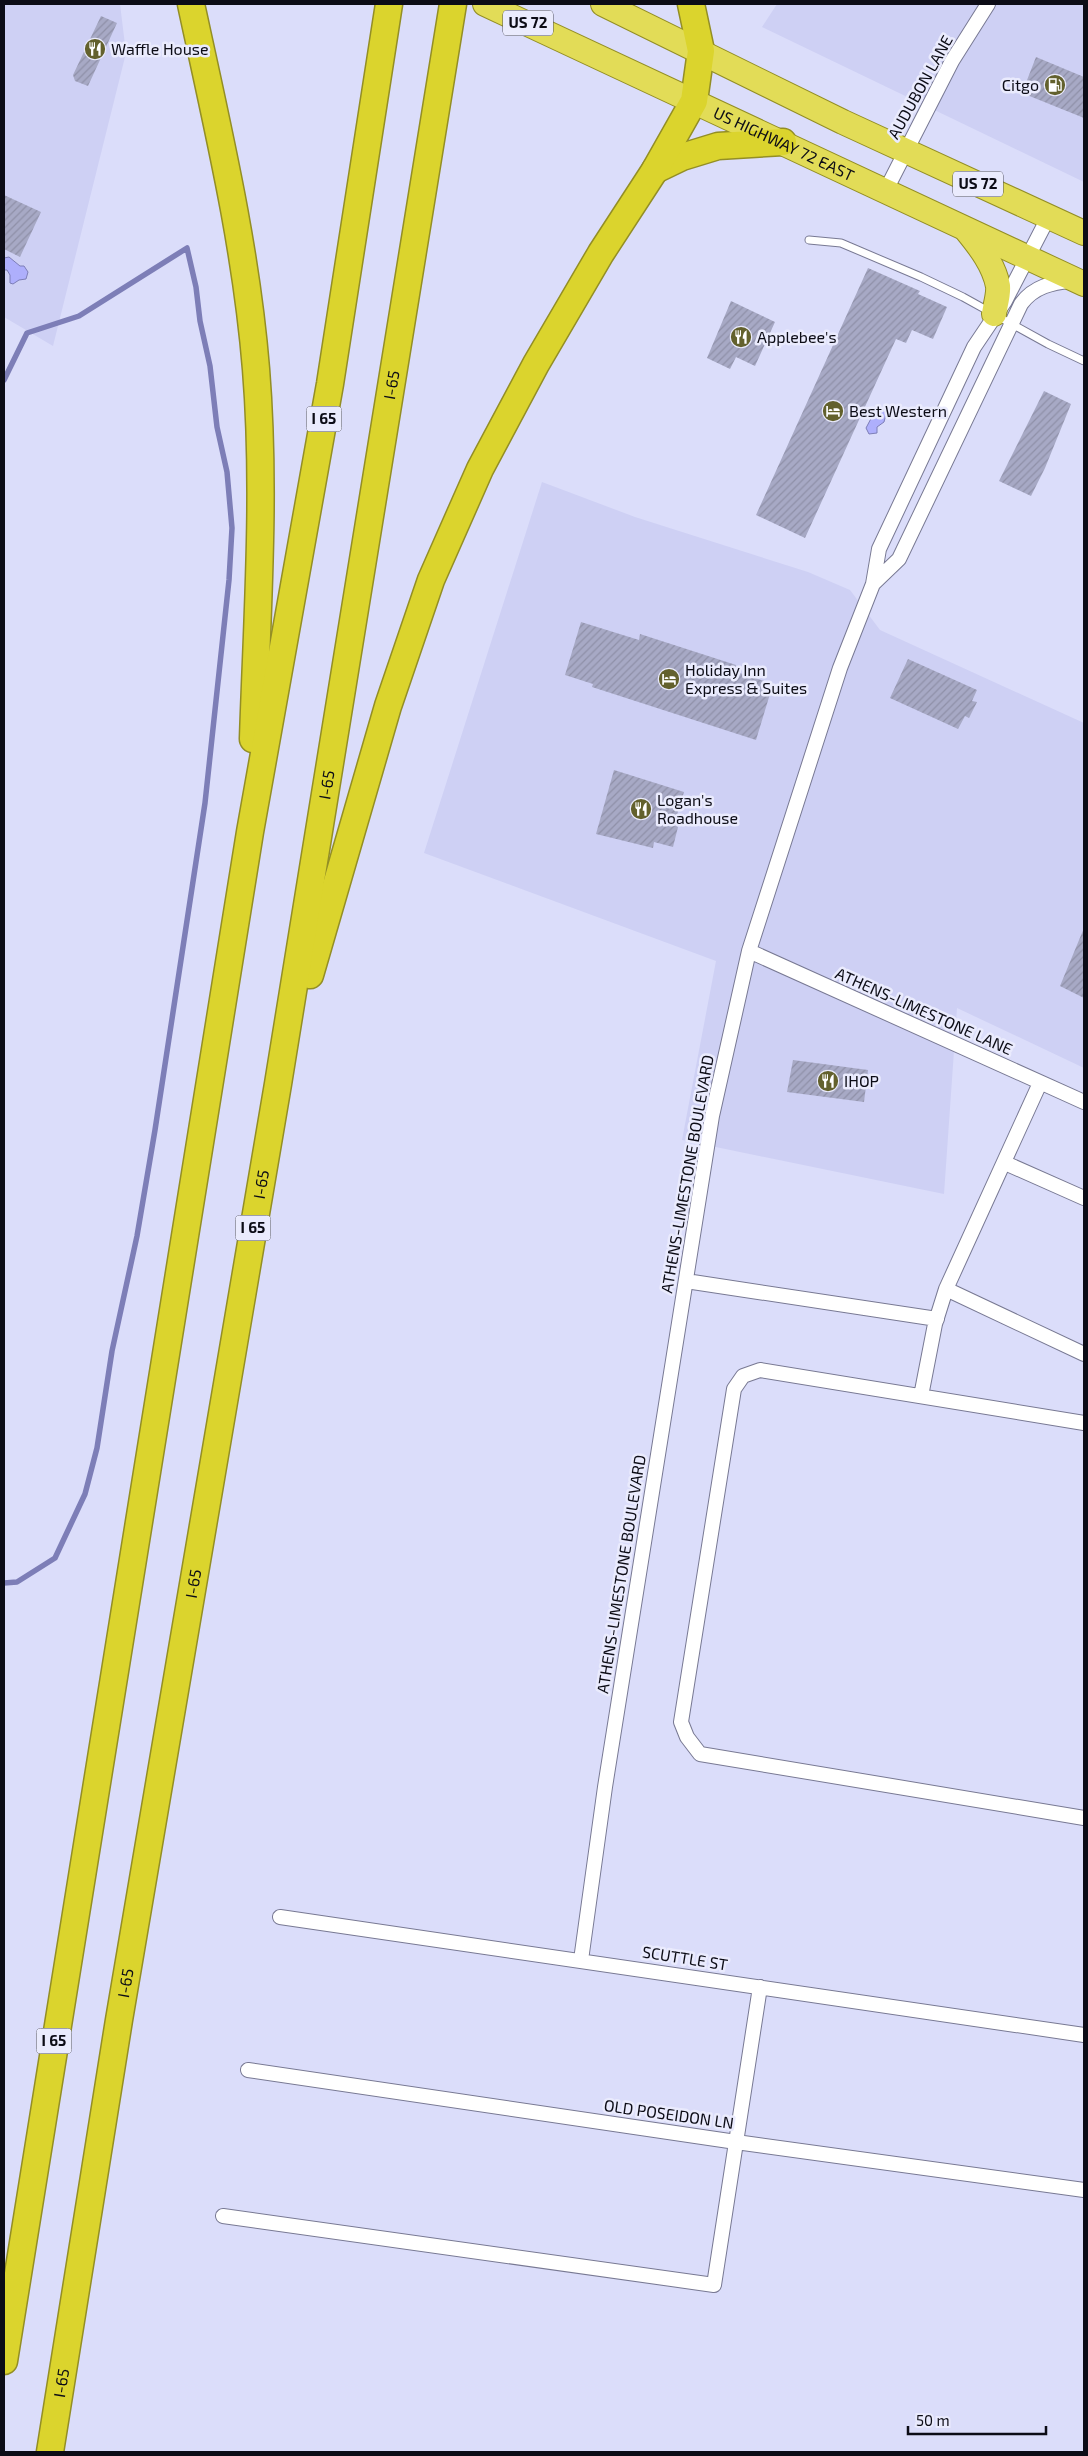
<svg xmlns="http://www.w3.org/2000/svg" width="1088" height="2456" viewBox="0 0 1088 2456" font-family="'Exo 2',sans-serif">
	<defs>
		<pattern id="building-hatch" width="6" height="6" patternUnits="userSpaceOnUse" patternTransform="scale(1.25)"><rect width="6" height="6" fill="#a7a9c5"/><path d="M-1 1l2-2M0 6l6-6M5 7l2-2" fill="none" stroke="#8f90a8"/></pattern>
	</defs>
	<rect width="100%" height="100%" fill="#dbddfa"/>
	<path fill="#ced0f4" d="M4,4H120L126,53L53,346L4,317Z
		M777,4H1084V182L762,27Z
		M542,482L635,517L808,572L850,590L880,630L1084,723V1068L957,1008L944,1194L682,1140L716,961L424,853Z"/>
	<path fill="#aeaffc" stroke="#7d7eb7" d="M9,257L20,266H24L28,272L26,279L19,280L13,284L10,283V275L7,270H4V258Z
		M879,408L883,409L886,414L884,422L877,427V433L869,434L866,428L875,411Z"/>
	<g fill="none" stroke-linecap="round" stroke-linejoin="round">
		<path stroke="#7d7eb7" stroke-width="5.5" d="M4,380L27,333L79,316L187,248L196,287L200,321L210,366L217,427L227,472L232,528L229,580L205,803L155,1130L137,1236L112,1351L97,1448L85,1494L55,1558L17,1582L4,1583"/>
	</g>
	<path fill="url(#building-hatch)" d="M101,16L117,23L88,86L75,81L73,75Z
		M1036,57L1084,77V118L1022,93Z
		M4,195L41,212L20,257L4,249Z
		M868,268L920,291L918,294L947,307L933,339L912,330L906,343L896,339L805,538L756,515Z
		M731,301L775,322L755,366L736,357L730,369L707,358Z
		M1044,391L1071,404L1045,468L1031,496L999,481Z
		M581,622L639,640L640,634L736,665L734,671L773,684L756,740L592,687L593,684L565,675Z
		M908,659L977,690L972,701L977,702L969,718L965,716L958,729L890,698Z
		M614,770L684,792L674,825L678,827L673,847L654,842L653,848L596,834Z
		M1084,928V998L1060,986Z
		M793,1060L868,1070L864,1102L787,1092Z"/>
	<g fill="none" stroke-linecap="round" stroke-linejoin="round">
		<g stroke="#787993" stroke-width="9">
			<path id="service" d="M809,240L841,243L921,277L963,297L1048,344L1084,361"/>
		</g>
		<g stroke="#787993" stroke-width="16">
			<path id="minor" d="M886,190L952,61L988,4
				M873,584L899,559L1021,304C1034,286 1052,283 1073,280
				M749,951L1084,1102
				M1005,1163L1084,1198
				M686,1281L937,1319
				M946,1289L1084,1354
				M921,1396L935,1324L946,1289L1040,1083
				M1084,1423L760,1370L743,1376L734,1389L681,1722L687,1737L700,1754L1084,1818
				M280,1917L1084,2035
				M581,1960L605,1787L712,1116L749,951L840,668L873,584L879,549L974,347L1005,301L1049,216
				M248,2070L736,2142L1084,2190
				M223,2216L714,2285L760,1987"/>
		</g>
		<g stroke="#938e25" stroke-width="26">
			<g id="trunk">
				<path id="s1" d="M485,4L1084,284"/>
				<path d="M603,4L843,122L1084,233"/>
				<path d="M967,231C980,247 994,265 998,286C999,295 995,306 994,314"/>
			</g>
		</g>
		<g stroke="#938e25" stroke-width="29">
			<g id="motorway">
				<path d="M191,4C217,125 246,245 256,369C266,492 257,616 253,739"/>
				<path d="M655,170L682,157L718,146L783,142"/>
				<path d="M310,975L388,706L431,580L480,469L536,364L601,253L655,170L694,101L701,51L691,4"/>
				<path d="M4,2361L250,832L330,384L389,4"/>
				<path id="s2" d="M50,2452L119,2020L278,1084L453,4"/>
			</g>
		</g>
		<use href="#service" stroke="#fff" stroke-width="7"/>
		<use href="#minor" stroke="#fff" stroke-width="14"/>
		<use href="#trunk" stroke="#e2dc57" stroke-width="24"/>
		<use href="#motorway" stroke="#dbd42d" stroke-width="26"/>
	</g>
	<defs>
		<g id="restaurant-disc" transform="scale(1.125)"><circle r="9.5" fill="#63612d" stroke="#eaebfd"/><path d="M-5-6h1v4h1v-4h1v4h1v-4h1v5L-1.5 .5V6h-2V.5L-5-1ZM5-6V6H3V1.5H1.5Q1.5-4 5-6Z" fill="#fff"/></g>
		<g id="fuel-disc" transform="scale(1.125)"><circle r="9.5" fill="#63612d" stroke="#eaebfd"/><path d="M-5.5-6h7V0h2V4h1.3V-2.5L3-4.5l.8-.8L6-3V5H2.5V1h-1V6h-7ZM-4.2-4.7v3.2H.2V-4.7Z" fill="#fff"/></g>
		<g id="hotel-disc" transform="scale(1.125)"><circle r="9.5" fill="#63612d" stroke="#eaebfd"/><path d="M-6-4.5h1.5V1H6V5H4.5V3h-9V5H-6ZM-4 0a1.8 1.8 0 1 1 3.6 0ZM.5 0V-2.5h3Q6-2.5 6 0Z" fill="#fff"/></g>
	</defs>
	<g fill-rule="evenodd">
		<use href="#restaurant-disc" x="95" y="49"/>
		<use href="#fuel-disc" x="1055" y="85"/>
		<use href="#restaurant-disc" x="741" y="337"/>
		<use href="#hotel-disc" x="833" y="411"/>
		<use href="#hotel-disc" x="669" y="679"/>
		<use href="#restaurant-disc" x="641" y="809"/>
		<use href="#restaurant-disc" x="828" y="1081"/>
	</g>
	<g text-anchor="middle" stroke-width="5" stroke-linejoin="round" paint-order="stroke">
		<g fill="#eaebfd" stroke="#4f4f5b" stroke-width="1">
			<rect x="503" y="10.5" width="50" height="25" rx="4"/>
			<rect x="953" y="171.5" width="50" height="25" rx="4"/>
			<rect x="306.5" y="406.5" width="35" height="25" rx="4"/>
			<rect x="235.5" y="1215.5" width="35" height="25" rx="4"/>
			<rect x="36.5" y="2028.5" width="35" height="25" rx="4"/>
		</g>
		<g font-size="15" font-weight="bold" fill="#0c0c16">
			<text x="528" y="28">US 72</text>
			<text x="978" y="189">US 72</text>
			<text x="324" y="424">I 65</text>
			<text x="253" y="1233">I 65</text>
			<text x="54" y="2046">I 65</text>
		</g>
		<g font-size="16" fill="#0c0c16" stroke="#eaebfd" text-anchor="start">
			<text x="111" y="55">Waffle House</text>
			<text x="1039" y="91" text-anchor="end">Citgo</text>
			<text x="757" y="343">Applebee's</text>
			<text x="849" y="417">Best Western</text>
			<text x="685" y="676">Holiday Inn<tspan x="685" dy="18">Express &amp; Suites</tspan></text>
			<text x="657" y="806">Logan's<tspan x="657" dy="18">Roadhouse</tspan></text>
			<text x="844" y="1087">IHOP</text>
		</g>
		<g font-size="16" fill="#0c0c16" stroke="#eaebfd">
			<text transform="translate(920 87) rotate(-61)" y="6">AUDUBON LANE</text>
			<text dy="6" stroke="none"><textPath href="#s1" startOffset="330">US HIGHWAY 72 EAST</textPath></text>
			<text dy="6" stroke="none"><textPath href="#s2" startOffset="2095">I-65</textPath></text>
			<text dy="6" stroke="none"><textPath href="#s2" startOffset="1690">I-65</textPath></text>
			<text transform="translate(924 1011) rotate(24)" y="6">ATHENS-LIMESTONE LANE</text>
			<text transform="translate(687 1174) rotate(-80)" y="6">ATHENS-LIMESTONE BOULEVARD</text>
			<text dy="6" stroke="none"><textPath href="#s2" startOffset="1285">I-65</textPath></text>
			<text transform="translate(621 1574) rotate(-81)" y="6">ATHENS-LIMESTONE BOULEVARD</text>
			<text dy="6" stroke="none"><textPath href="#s2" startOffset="880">I-65</textPath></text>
			<text transform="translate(685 1958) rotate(9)" y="6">SCUTTLE ST</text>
			<text dy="6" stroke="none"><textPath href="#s2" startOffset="475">I-65</textPath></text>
			<text transform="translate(669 2114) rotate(8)" y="6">OLD POSEIDON LN</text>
			<text dy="6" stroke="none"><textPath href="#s2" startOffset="70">I-65</textPath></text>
		</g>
	</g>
	<rect width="1088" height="2456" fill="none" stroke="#0c0c16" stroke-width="10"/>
	<path d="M908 2426v8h138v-8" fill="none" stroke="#0c0c16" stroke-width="2.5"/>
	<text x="916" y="2426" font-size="15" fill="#0c0c16" stroke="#eaebfd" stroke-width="4" paint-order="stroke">50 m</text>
</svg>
